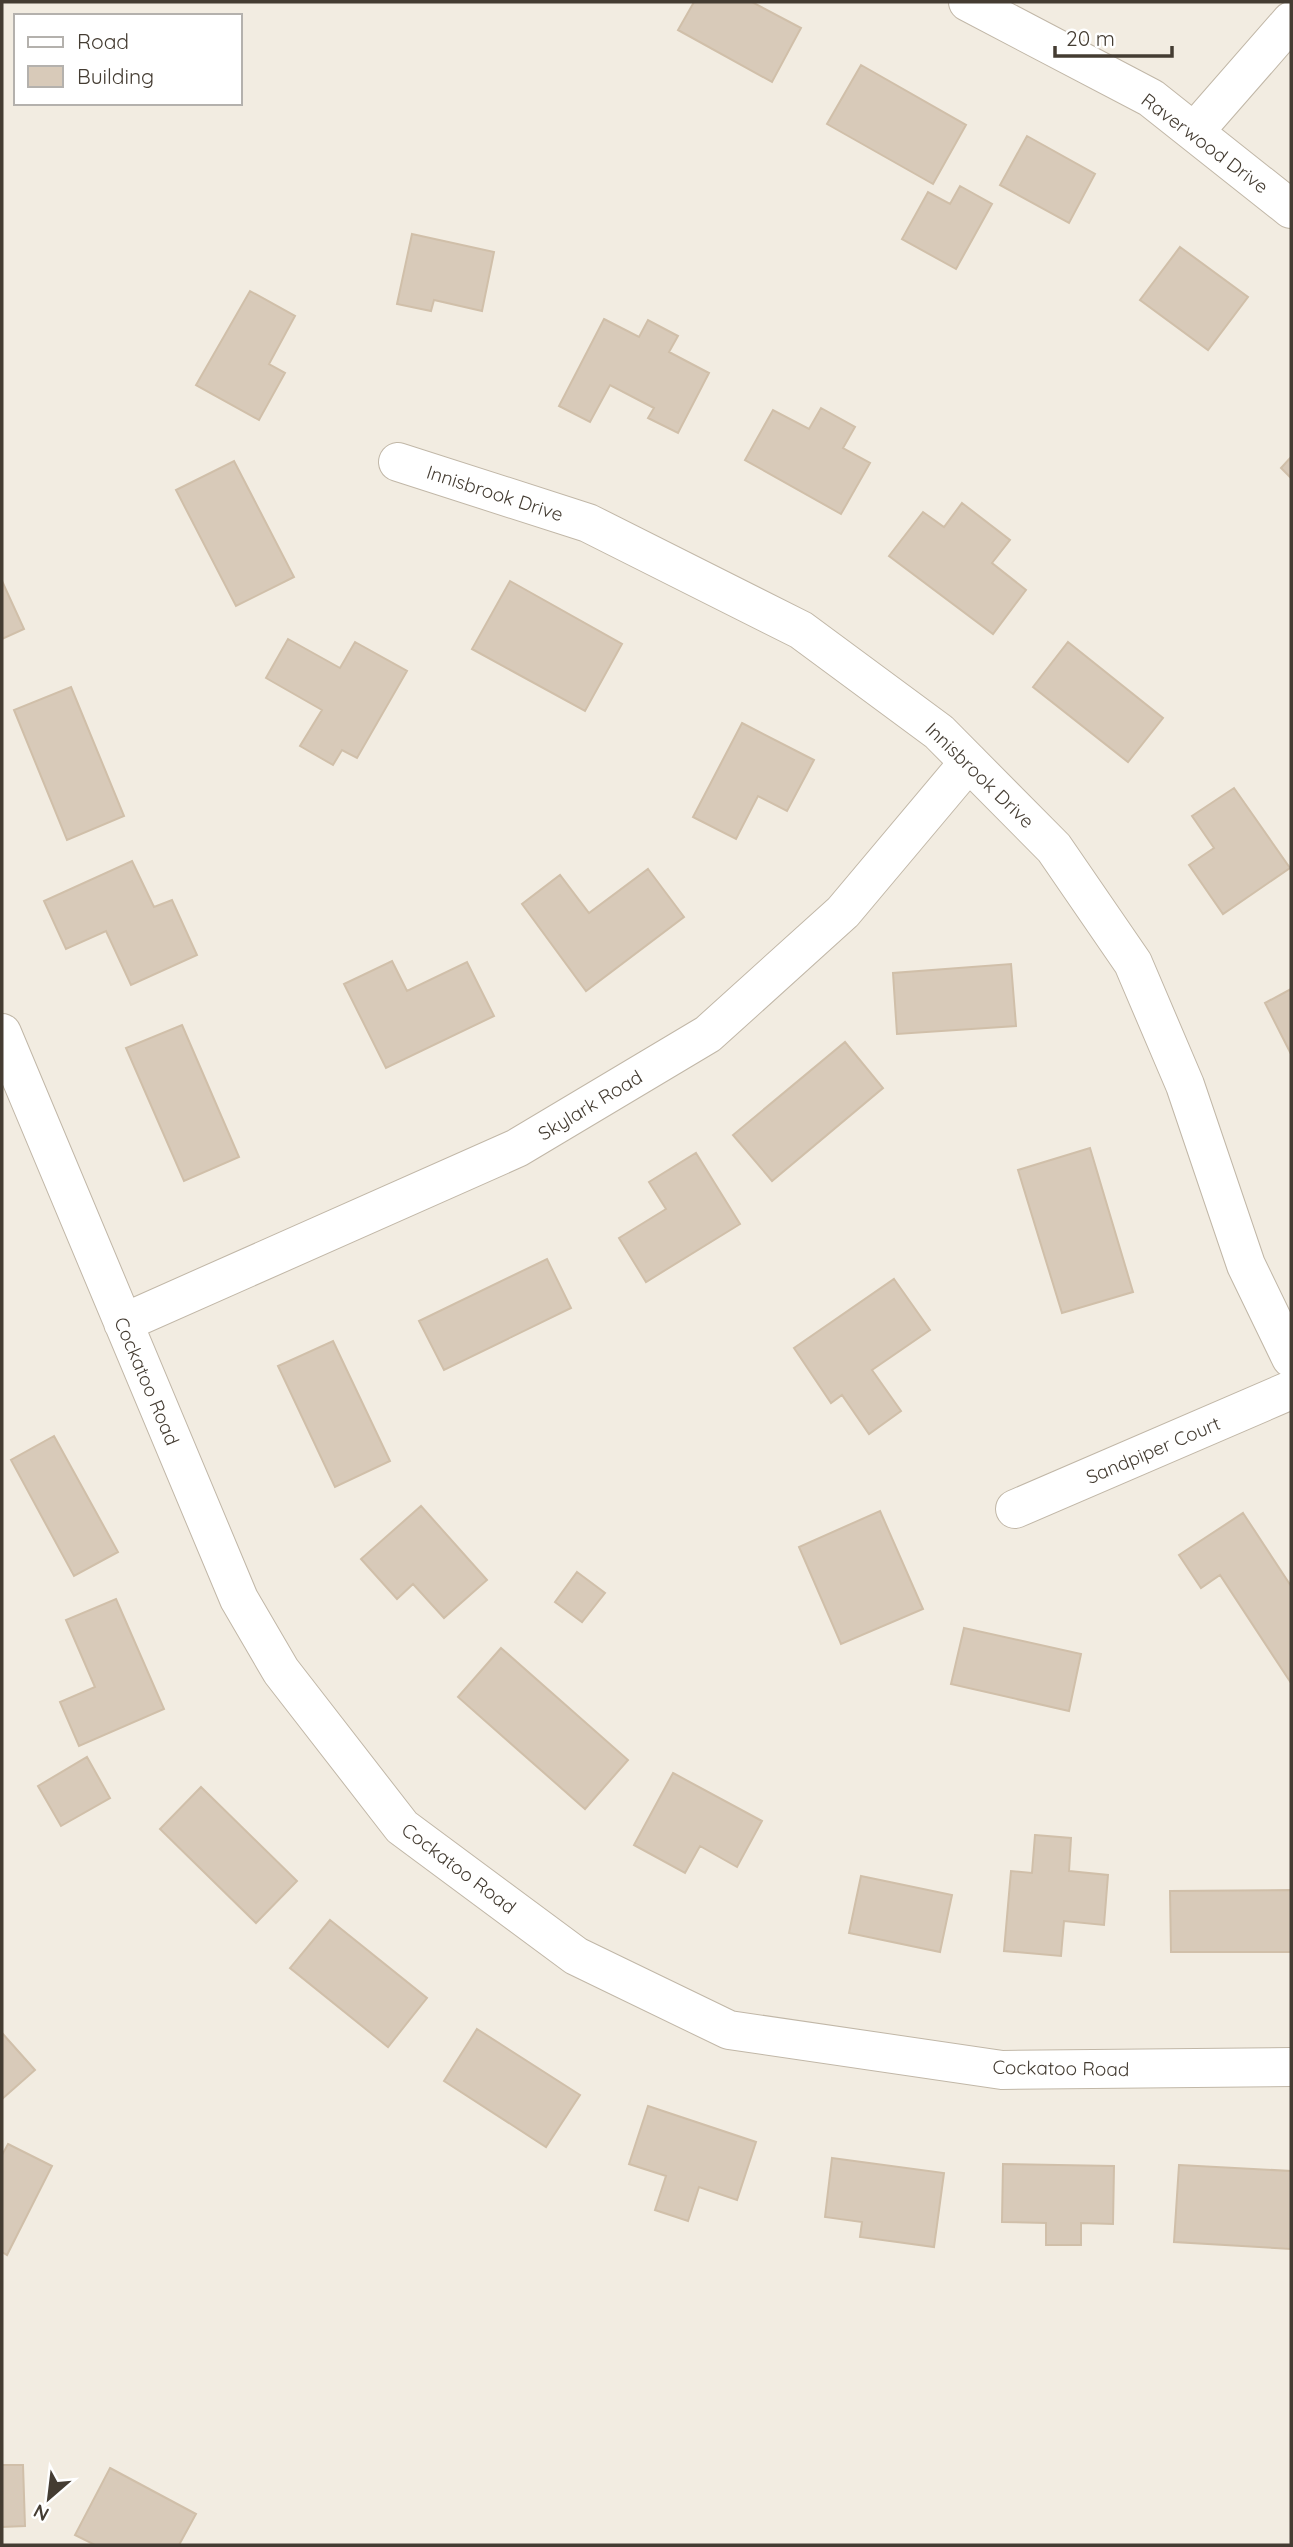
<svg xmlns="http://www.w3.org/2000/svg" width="1293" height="2547" viewBox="0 0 1293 2547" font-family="Quicksand,sans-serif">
	<rect width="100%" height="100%" fill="#f2ece1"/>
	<path fill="#d8cab9" stroke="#d0bfa9" stroke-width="2" d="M694,2H752L801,28L772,82L678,30Z
		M861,65L966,125L933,184L827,124Z
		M1027,136L1095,174L1069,223L1000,185Z
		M960,186L992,204L956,269L902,239L928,192L950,204Z
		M412,234L494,252L482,311L434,300L431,311L397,304Z
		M1180,247L1248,297L1208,350L1140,300Z
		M250,291L295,316L269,364L285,373L259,420L196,385Z
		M604,319L639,337L648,320L678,336L669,352L709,373L678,433L648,418L654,408L610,385L590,422L559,406Z
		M821,408L855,427L843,448L870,463L841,514L745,460L773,410L809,429Z
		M1291,457V478L1281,468Z
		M234,461L294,577L236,606L176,490Z
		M962,503L1010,540L992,563L1026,590L993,634L889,556L923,512L944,527Z
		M2,581L24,629L2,639Z
		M510,581L622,644L585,711L472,649Z
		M288,639L340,668L355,642L407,671L357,758L342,750L333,765L300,746L322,710L266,678Z
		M1068,642L1163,718L1128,762L1033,687Z
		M71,687L124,816L67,840L14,710Z
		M742,723L814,760L787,811L758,796L736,839L693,817Z
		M1234,788L1290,868L1223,914L1189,865L1214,848L1192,816Z
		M132,861L154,907L172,900L197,955L131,985L106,931L66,949L44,901Z
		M648,869L684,917L586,991L522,904L560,875L589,913Z
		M392,961L407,991L467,962L494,1016L386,1068L344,984Z
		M1011,964L1016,1026L897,1034L893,973Z
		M1291,989V1054L1265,1003Z
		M182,1025L239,1157L184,1181L126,1048Z
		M845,1042L883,1088L772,1181L733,1135Z
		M1090,1148L1133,1292L1062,1313L1018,1170Z
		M696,1153L740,1224L646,1282L619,1238L666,1209L649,1182Z
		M547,1259L571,1308L444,1370L419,1321Z
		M894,1279L930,1330L872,1370L901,1411L869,1434L842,1395L831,1403L794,1348Z
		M333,1341L390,1461L335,1487L278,1366Z
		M54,1436L118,1552L74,1576L11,1460Z
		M421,1506L487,1580L444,1618L413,1584L397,1599L361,1559Z
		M880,1511L923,1609L841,1644L799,1547Z
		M1243,1513L1291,1586V1683L1220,1575L1201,1588L1179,1555Z
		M577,1572L605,1593L582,1622L555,1602Z
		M116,1599L164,1709L79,1746L60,1702L95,1687L66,1620Z
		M964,1628L1081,1654L1069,1711L951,1684Z
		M501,1648L628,1760L585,1809L458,1697Z
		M87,1757L110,1798L61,1826L38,1786Z
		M673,1773L762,1821L737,1867L700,1846L685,1873L634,1845Z
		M201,1787L297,1881L256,1923L160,1829Z
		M1035,1835L1071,1838L1069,1871L1108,1875L1104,1925L1064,1921L1061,1956L1004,1951L1011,1871L1032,1873Z
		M861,1876L952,1895L940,1952L849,1933Z
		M1291,1890V1952H1171L1170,1891Z
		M330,1920L427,1998L388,2047L290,1968Z
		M477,2029L580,2095L546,2147L444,2081Z
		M2,2033L35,2070L2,2099Z
		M648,2106L756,2142L737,2200L699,2187L688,2221L655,2210L666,2176L629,2164Z
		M8,2144L52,2166L7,2255L2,2252V2155Z
		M832,2158L944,2173L934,2247L860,2237L862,2222L825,2217Z
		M1003,2164L1114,2166L1113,2224L1081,2223V2245H1046V2223L1002,2222Z
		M1179,2165L1291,2171V2249L1174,2242Z
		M2,2465H23L25,2526L2,2527Z
		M110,2468L196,2514L179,2545H95L75,2535Z"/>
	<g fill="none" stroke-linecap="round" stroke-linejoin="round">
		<g stroke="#c1b7a7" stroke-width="40">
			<path id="minor" d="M968,2L1151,98L1291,209
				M1194,132L1291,21
				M398,462L588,523L801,630L939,732L1054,848L1133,963L1185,1085L1246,1265L1291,1358
				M2,1033L239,1599L281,1671L402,1827L576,1956L729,2030L1002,2070L1291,2067
				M123,1323L517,1148L708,1034L843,912L969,762
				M1015,1509L1291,1390"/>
		</g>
		<use href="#minor" stroke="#fff" stroke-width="38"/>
	</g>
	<g text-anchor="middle" stroke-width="7" stroke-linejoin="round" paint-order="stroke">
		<g font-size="19" fill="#443c32" stroke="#fff">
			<text transform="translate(1205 143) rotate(37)" y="7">Raverwood Drive</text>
			<text transform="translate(495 493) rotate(18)" y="7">Innisbrook Drive</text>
			<text transform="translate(980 775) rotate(44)" y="7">Innisbrook Drive</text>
			<text transform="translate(590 1105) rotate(-31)" y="7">Skylark Road</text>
			<text transform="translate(147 1381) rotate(67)" y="7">Cockatoo Road</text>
			<text transform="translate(1153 1450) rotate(-23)" y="7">Sandpiper Court</text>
			<text transform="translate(459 1868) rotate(37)" y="7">Cockatoo Road</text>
			<text transform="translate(1061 2068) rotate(1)" y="7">Cockatoo Road</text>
		</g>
	</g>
	<rect width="1293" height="2547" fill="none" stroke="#443c32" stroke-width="7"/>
	<rect x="14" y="14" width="228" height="91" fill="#ffffff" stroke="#b4b1ad" stroke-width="2"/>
	<rect x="28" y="37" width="35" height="10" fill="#ffffff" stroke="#b4b1ad" stroke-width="2"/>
	<text x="77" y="49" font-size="21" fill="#443c32">Road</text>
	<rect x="28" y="66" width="35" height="21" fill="#d8cab9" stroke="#b4b1ad" stroke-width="2"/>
	<text x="77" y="84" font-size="21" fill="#443c32">Building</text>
	<g transform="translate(49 2498) rotate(208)" stroke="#ffffff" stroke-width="5" paint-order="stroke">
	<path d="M0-5L12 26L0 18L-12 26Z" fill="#443c32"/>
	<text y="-10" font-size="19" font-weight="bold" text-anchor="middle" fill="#443c32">N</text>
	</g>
	<path d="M1055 46v10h117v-10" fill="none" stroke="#443c32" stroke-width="3.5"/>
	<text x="1066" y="46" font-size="21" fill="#443c32" stroke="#ffffff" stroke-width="5" paint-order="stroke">20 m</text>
</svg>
